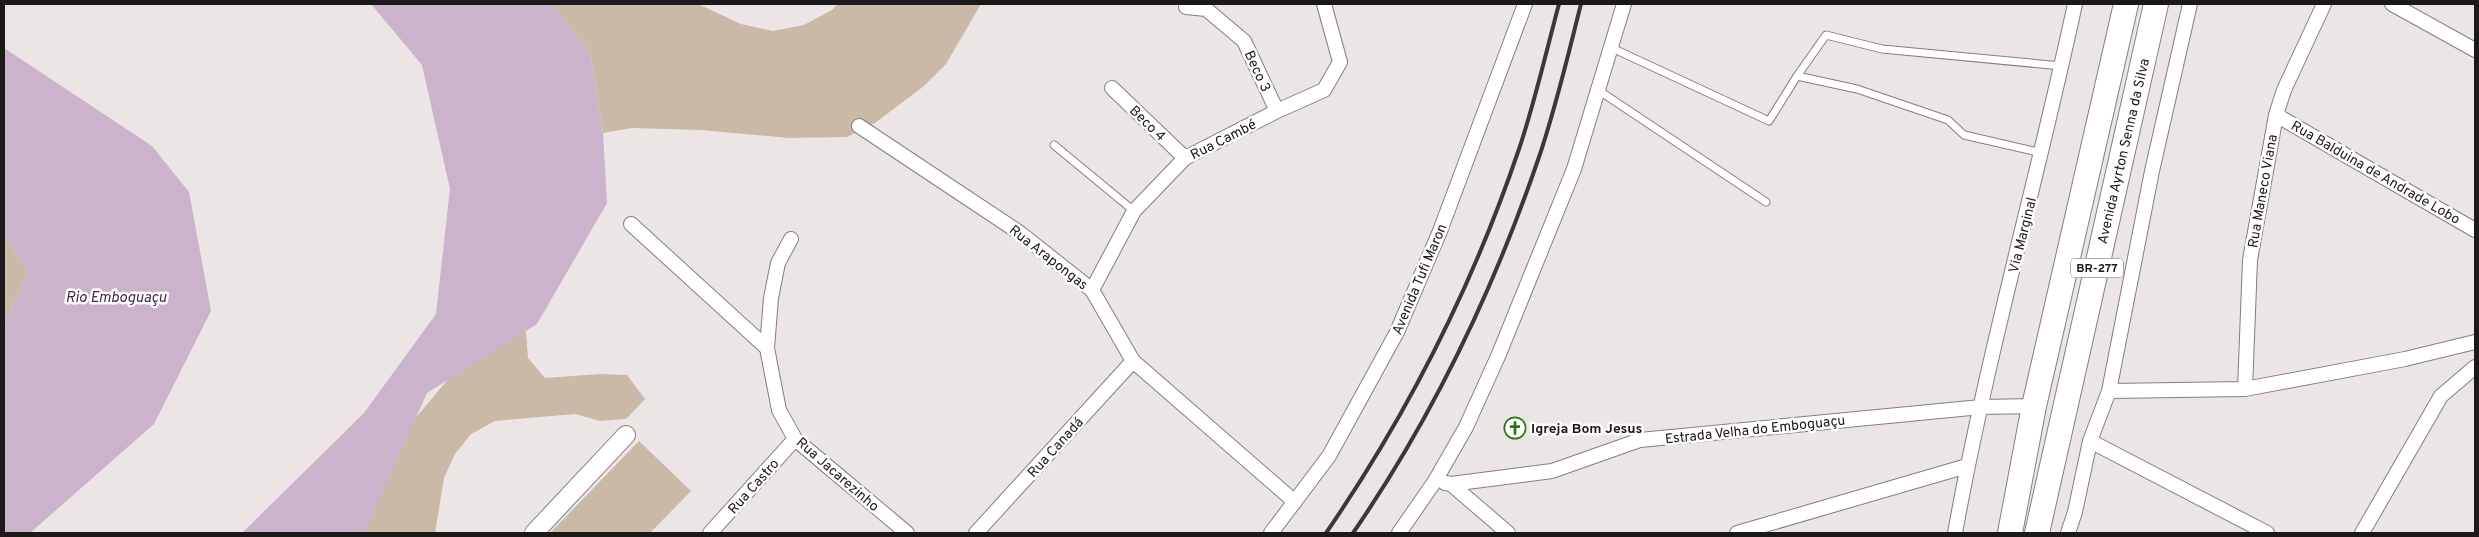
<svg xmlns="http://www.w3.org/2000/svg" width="2479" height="537" viewBox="0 0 2479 537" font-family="Overpass,sans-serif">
	<rect width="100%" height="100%" fill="#ece5e5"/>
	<path fill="#cbb9a8" d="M551,4H698L741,24L773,31L804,25L832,10L838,4H981L946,64L924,86L875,123L847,137L789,138L700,130L632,128L603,133L590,52Z
		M4,233L28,273L4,325Z
		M497,326L526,332L528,358L545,378L600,374L627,375L645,399L626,419L600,421L575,414L495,421L471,434L455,454L444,478L435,533H355L407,428L461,364Z
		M639,441L691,491L650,533H550Z"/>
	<path fill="#cbb3cb" d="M371,4H551L590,52L603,133L607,203L537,324L427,393L364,533H242L364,413L436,314L450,189L422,65Z
		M4,48L152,146L189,192L211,311L154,424L30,533H4V325L28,273L4,233Z"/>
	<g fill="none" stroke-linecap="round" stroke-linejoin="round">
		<g stroke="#857e7e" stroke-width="9">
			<path id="service" d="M1612,48L1769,121L1797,76L1857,89L1948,120L1964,135L2042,153
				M1797,76L1826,35L1882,49L2062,66
				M1598,90L1766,202
				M1054,145L1134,211"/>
		</g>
		<g stroke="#857e7e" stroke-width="16">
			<path id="minor" d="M2392,4L2475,50
				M1186,7L1206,9L1244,41L1277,111
				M1112,88L1185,158
				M2276,115L2475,230
				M859,126L1020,233L1092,290L1133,361L1295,502
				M631,224L767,348
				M791,239L778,263L771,298L767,348L779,410L795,439L907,533
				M1092,290L1134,211L1185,158L1277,111L1324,90L1340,62L1324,4
				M2245,389L2250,260L2276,115L2284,90L2324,4
				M2109,391L2245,389L2405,359L2475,342
				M2090,441L2267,533
				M1445,483L1451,484L1508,533
				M1451,484L1552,471L1640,440L1981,407L2034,406
				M710,533L795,439
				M976,533L1133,361
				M1271,533L1329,456L1397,332L1440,231L1525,4
				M1399,533L1435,481L1466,427L1499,354L1574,169L1624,4
				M1737,533L1967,466
				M1955,533C1987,355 2037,181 2075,4
				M2068,533L2075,512L2090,441L2109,391L2152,171L2190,4
				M2362,533L2441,396L2475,367"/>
		</g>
		<g stroke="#857e7e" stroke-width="20">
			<path id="tertiary" d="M534,533L626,435"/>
		</g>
		<g stroke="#857e7e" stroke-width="26">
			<path id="trunk" d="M2010,533L2034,406L2126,4
				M2037,533L2156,4"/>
		</g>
		<use href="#service" stroke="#fff" stroke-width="7"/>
		<use href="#minor" stroke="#fff" stroke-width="14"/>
		<use href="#tertiary" stroke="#fff" stroke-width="18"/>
		<use href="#trunk" stroke="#fff" stroke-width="24"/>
		<path stroke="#3b3838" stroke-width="4" d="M1326,533C1407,415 1473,285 1519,149C1535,102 1546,52 1559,4
			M1353,533C1432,418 1494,289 1539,157C1556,107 1568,55 1581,4"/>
	</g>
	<defs>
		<g id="church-ring" transform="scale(1.125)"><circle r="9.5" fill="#fff" stroke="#2f7515" stroke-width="1.5"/><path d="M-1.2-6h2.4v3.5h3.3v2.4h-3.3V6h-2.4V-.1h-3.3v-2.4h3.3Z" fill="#2f7515"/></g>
	</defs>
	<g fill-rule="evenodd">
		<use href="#church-ring" x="1515" y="428"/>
	</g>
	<g text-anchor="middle" stroke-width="5" stroke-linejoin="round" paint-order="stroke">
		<rect fill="#fff" stroke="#605e5e" stroke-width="1" x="2071" y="258.5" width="52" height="19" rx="4"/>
		<g font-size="12" font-weight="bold" fill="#1c1919">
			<text x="2097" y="272">BR-277</text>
		</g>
		<g font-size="14" fill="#1c1919" stroke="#fff">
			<text transform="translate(1258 71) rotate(65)" y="5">Beco 3</text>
			<text transform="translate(1148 123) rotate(44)" y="5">Beco 4</text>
			<text transform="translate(1223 139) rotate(-27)" y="5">Rua Cambé</text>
			<text transform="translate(2123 151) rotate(-77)" y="5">Avenida Ayrton Senna da Silva</text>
			<text transform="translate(2376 172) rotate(30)" y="5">Rua Balduina de Andrade Lobo</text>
			<text transform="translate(2262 191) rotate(-80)" y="5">Rua Maneco Viana</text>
			<text transform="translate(2022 235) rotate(-76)" y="5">Via Marginal</text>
			<text transform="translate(1049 257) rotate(38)" y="5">Rua Arapongas</text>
			<text transform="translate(1419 279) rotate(-67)" y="5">Avenida Tufi Maron</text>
			<text transform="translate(1755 429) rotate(-6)" y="5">Estrada Velha do Emboguaçu</text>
			<text transform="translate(1055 447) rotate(-48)" y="5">Rua Canadá</text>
			<text transform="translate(838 474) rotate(41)" y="5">Rua Jacarezinho</text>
			<text transform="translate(753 486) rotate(-48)" y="5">Rua Castro</text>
		</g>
		<g font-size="14" font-weight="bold" fill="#1c1919" stroke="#fff" text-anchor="start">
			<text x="1531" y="433">Igreja Bom Jesus</text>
		</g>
		<g font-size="15" font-style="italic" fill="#462648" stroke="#fff">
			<text x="116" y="302">Rio Emboguaçu</text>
		</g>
	</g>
	<rect width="2479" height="537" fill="none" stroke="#1c1919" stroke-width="10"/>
</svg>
